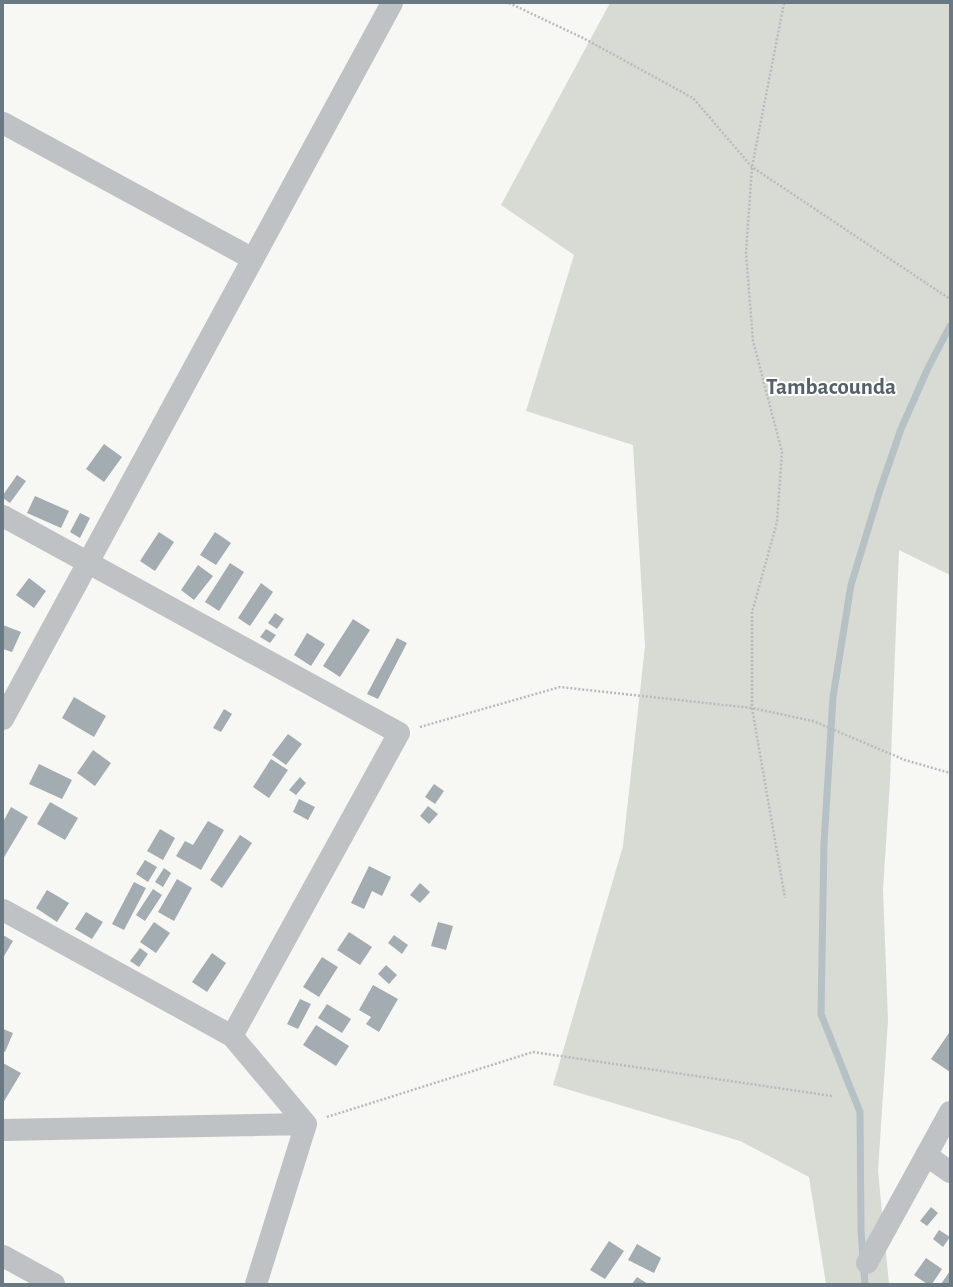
<svg xmlns="http://www.w3.org/2000/svg" width="953" height="1287" viewBox="0 0 953 1287" font-family="'Alegreya Sans',sans-serif">
	<rect width="100%" height="100%" fill="#f7f7f4"/>
	<path fill="#d7dbd4" d="M610,3H950V575L899,550L890,782L883,889L888,1020L878,1171L889,1284H826L809,1177L740,1141L553,1085L623,846L645,646L633,445L526,411L574,255L501,205Z"/>
	<g fill="none" stroke-linecap="round" stroke-linejoin="round">
		<path stroke="#b5c1c5" stroke-width="7" d="M865,1284L861,1231L860,1112L821,1014L824,843L833,697L851,585L880,490L901,429L928,368L950,326"/>
	</g>
	<path fill="#a3acb1" d="M104,444L122,457L104,482L86,469Z
		M17,475L26,481L10,503L3,498V495Z
		M35,496L69,511L61,528L27,513Z
		M80,513L90,518L80,538L70,532Z
		M159,532L174,542L155,571L140,561Z
		M215,532L231,543L216,565L200,555Z
		M230,563L244,572L219,611L205,602Z
		M198,565L213,576L194,600L181,590Z
		M29,578L46,591L34,608L16,595Z
		M261,583L273,592L250,626L238,618Z
		M275,613L284,619L277,629L268,623Z
		M353,619L370,630L340,677L323,666Z
		M3,625L21,632L12,652L3,649Z
		M266,629L276,635L270,643L260,637Z
		M307,633L325,644L311,666L294,655Z
		M397,638L407,643L378,699L367,694Z
		M74,697L106,716L94,737L62,718Z
		M224,709L232,714L221,732L213,728Z
		M288,734L302,744L286,765L272,755Z
		M93,750L111,763L95,786L77,773Z
		M271,759L288,770L269,798L253,787Z
		M39,764L72,780L62,799L29,784Z
		M300,777L306,783L296,795L289,790Z
		M434,784L444,791L435,804L425,797Z
		M299,799L315,807L308,820L293,812Z
		M50,802L78,818L65,840L37,824Z
		M428,806L438,814L429,824L420,816Z
		M11,807L28,817L3,859V822Z
		M208,821L224,830L201,870L176,856L185,841L193,845Z
		M160,829L175,838L163,860L147,851Z
		M240,835L252,843L222,888L210,880Z
		M145,860L157,867L148,882L136,874Z
		M369,866L391,877L382,896L372,891L364,909L351,903Z
		M164,868L171,873L163,887L155,882Z
		M177,879L192,888L174,921L158,912Z
		M134,882L146,888L124,930L112,924Z
		M420,883L430,892L420,903L410,895Z
		M153,889L162,895L145,921L136,915Z
		M47,890L69,903L57,922L36,908Z
		M86,912L103,922L92,939L75,929Z
		M154,922L170,933L156,953L140,942Z
		M438,922L453,926L446,950L431,946Z
		M349,932L372,947L360,965L337,950Z
		M3,935L13,941L3,958Z
		M394,935L408,945L402,954L388,943Z
		M140,948L148,954L139,967L130,961Z
		M212,953L226,963L207,992L192,982Z
		M322,957L338,967L319,997L303,987Z
		M386,965L397,975L389,984L378,974Z
		M373,985L398,999L379,1032L366,1024L371,1017L359,1010Z
		M300,999L311,1004L298,1029L287,1024Z
		M327,1004L351,1019L342,1033L318,1018Z
		M316,1025L349,1046L336,1066L303,1045Z
		M3,1029L13,1033L5,1052L3,1051Z
		M949,1033L950,1034V1072L931,1059Z
		M3,1063L21,1073L3,1103Z
		M931,1207L938,1213L927,1226L920,1221Z
		M939,1230L950,1237L943,1247L933,1239Z
		M609,1241L624,1251L605,1279L590,1270Z
		M637,1244L661,1258L654,1273L628,1260Z
		M926,1258L942,1269L932,1284H927L914,1275Z
		M950,1271V1284H941Z
		M637,1277L648,1284H632Z"/>
	<g fill="none" stroke-linecap="round" stroke-linejoin="round">
		<path stroke="#b8bbbd" stroke-width="2.5" stroke-dasharray="2 2" stroke-linecap="butt" d="M509,3L583,38L693,98L752,167L950,299
			M784,3L752,167L746,253L753,341L782,452L777,522L752,612V708L785,898
			M420,727L560,687L752,708L813,721L905,760L950,773
			M327,1117L533,1052L832,1096"/>
		<path stroke="#bec2c5" stroke-width="22" d="M3,123L253,259
			M3,516L399,733L232,1036
			M3,719L392,3
			M3,910L232,1036L306,1124L256,1284
			M3,1130L306,1124
			M926,1155L950,1172
			M3,1256L54,1284
			M867,1263L950,1112"/>
	</g>
	<g text-anchor="middle" stroke-width="4" stroke-linejoin="round" paint-order="stroke">
		<g font-size="23" font-weight="bold" fill="#556168" stroke="#fff">
			<text x="831" y="394">Tambacounda</text>
		</g>
	</g>
	<rect width="953" height="1287" fill="none" stroke="#687983" stroke-width="8"/>
</svg>
